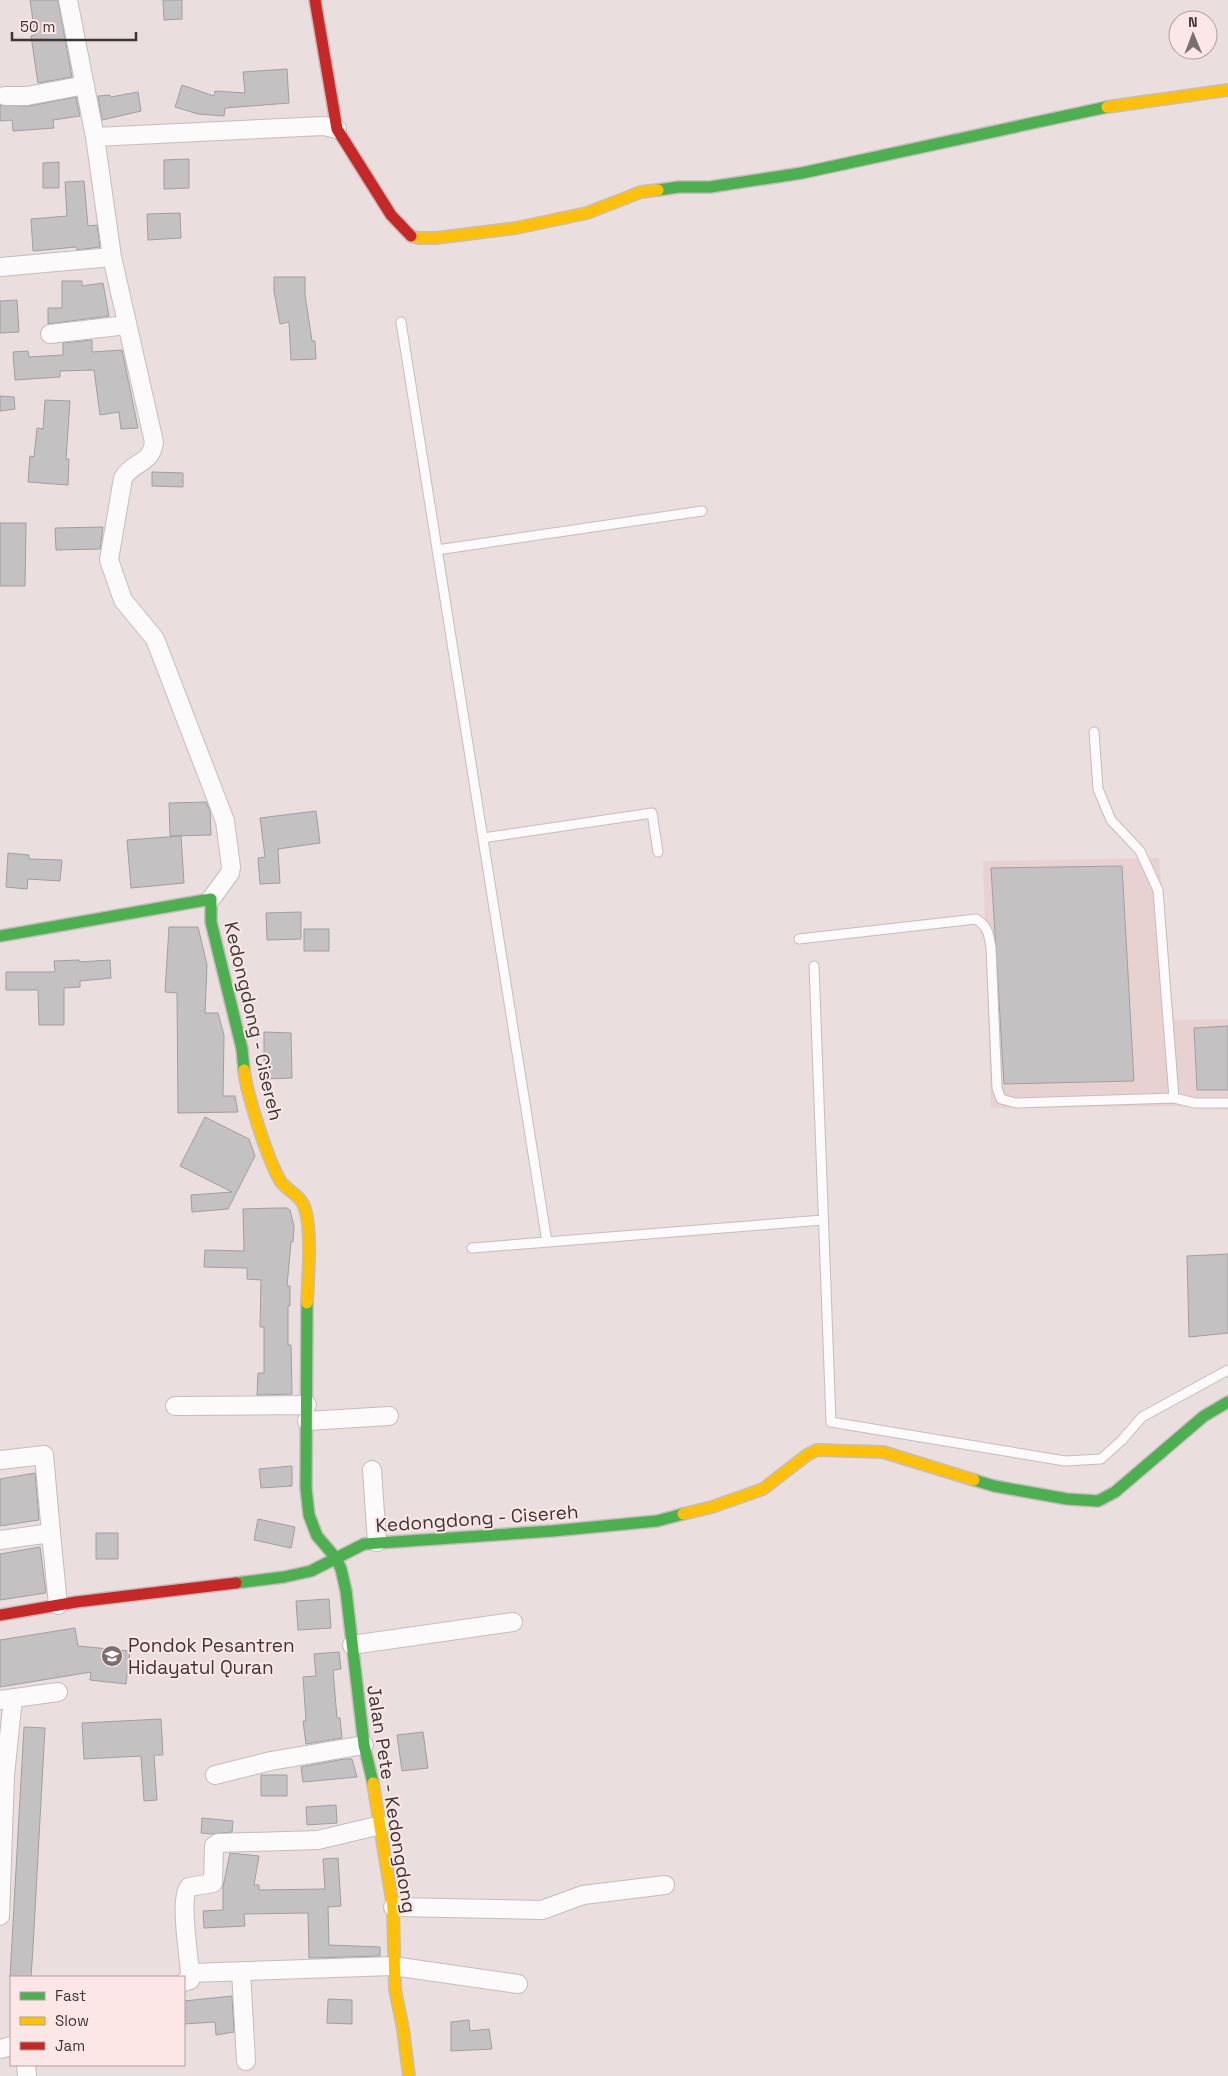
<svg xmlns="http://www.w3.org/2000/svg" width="1228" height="2076" viewBox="0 0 1228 2076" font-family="'Space Grotesk',sans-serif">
	<rect width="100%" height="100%" fill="#eadede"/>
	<path fill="#e8d2d1" d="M1159,858L1174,1020L1228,1019V1110L1173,1106L991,1108L983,861Z"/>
	<path fill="#c3c1c2" stroke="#a09ea0" d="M30,0H58L72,77L38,83L31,36L35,35Z
		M163,0H182V19L164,20Z
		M287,69L289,103L225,108L224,116L198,114L175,107L182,85L214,96L215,91L245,93L243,72Z
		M138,92L141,111L102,120L98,96L110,95L111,97Z
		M76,97L80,116L53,120L54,128L13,131L12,120L0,121V105L29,106Z
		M189,159V188L164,189V160Z
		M59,162V188H43V163Z
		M84,181L88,226L97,225L100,247L77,250L76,247L33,251L31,219L67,216L65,182Z
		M180,213L181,238L148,240L147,214Z
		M274,277H305V295L312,341H315L316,359L291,360L289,322L280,324L274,291Z
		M62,281H82V286L103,283L109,316L48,324V308H62Z
		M17,300L19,332L0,333V301Z
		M92,340V352L122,350L138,428L121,429L119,412L100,415L94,370L60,371V377L15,380L13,352L28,351L29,357L63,355V343Z
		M0,396L14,397L15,409L0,411Z
		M45,400L70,401L66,459H69L68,485L28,482L30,456L34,457L37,428L43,429Z
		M152,472L183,473V487L152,486Z
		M0,523H26L25,586H0Z
		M103,527L100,549L56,550L55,528Z
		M206,802L210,811L211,835L170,836L169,803Z
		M316,811L320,843L278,849L280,883L260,884L258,858L265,857L260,818Z
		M181,836L184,883L131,888L127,840Z
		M8,853L29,855V859L62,860L60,881L28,879L27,889L6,887Z
		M1122,866L1134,1081L1004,1084L991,868Z
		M301,912V939L267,940L266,913Z
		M169,927H198L207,965L205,1013H218L224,1035L223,1096H235L238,1112L178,1113L177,993L165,992Z
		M304,929H329V951H304Z
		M79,960V962L110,960L111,978L80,981V987L64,988V1025H39L38,990H6V972H55L54,961Z
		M1228,1026V1090H1197L1194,1028Z
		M264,1032L291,1033L292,1078L264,1079Z
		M205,1117L249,1139L255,1156L228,1209L192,1212L191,1195L232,1192L180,1166Z
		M276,1208H287L290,1210L294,1226L293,1242H291L287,1286H290V1306H288V1345H291L292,1394L257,1395L258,1373H264V1327H260L261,1280L247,1279V1268L204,1267L205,1250L244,1251L243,1209Z
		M1228,1254V1333L1189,1337L1187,1256Z
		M292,1466V1486L261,1488L259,1469Z
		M35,1473L39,1520L0,1526V1479Z
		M258,1519L295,1527L291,1548L254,1540Z
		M96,1533H118V1559H96Z
		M40,1547L46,1593L0,1600V1554Z
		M329,1599L331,1628L298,1630L296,1601Z
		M75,1628L78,1646L130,1651L126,1684L90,1680L91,1672L0,1687V1640Z
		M339,1652L341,1669L333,1670L337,1718H340L342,1738L306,1744L303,1721H306L303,1677L316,1676L314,1654Z
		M161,1719L163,1755H154L157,1800L144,1801L141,1756L84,1759L82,1723Z
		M24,1727L45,1728L33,1947L31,1977H10Z
		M423,1732L428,1768L402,1771L397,1735Z
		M344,1759H352L357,1777L303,1782L301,1767Z
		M261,1775H287V1796H261Z
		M336,1805L337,1823L307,1825L306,1807Z
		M202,1818L233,1821L232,1832L212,1834L201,1833Z
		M230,1853L259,1856L254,1885H259V1890L325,1889L323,1859L338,1858L341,1906L328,1907L329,1945L380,1947V1956L309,1958L308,1913L244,1914L245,1926L204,1928L203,1911L223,1910V1887Z
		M232,1996L234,2032L216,2035L215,2022L184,2024V2001Z
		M328,1999L352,2000V2024L327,2023Z
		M469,2020L470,2031L489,2029L492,2049L451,2051V2022Z"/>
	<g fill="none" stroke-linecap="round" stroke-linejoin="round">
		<g stroke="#c6bcbc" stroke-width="11">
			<path id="lane" d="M401,322L547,1242
				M437,550L702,511
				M1094,732L1098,789L1111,820L1140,851L1158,890L1174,1098L1195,1103H1228
				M483,838L652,813L658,852
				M799,939L976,919C988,926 989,935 991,948L997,1088L1001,1099L1016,1103L1174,1098
				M814,966L831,1422L1065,1461L1101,1459L1122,1440L1142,1417L1228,1370
				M472,1248L823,1220"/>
		</g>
		<g stroke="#c6bcbc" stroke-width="20">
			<path id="street" d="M68,0L95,137L112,257L154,442C151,465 133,461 123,478L109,560L123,600L155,639L225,821L231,867L230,873L211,899
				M5,96H27L85,85
				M95,137L324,126L337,129
				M0,267L112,257
				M50,334L127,325
				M175,1406L307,1405
				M307,1421L389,1416
				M0,1460L44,1455L51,1533L0,1540
				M372,1470L377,1542
				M51,1533L58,1605
				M352,1645L513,1622
				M0,1700L58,1692
				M215,1775L271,1761L364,1745
				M393,1907L542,1910L583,1895L665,1885
				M0,1916L5,1775L13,1698
				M241,1971L246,2061
				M190,1973L393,1966L518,1984
				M184,1982L190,1980V1973C189,1956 179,1898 189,1887L213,1883L214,1846L218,1843L318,1840L381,1825
				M0,2049L11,2046
				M26,2065L27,2076"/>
		</g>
		<g stroke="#c6bcbc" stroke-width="14">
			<path id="fast" d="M658,190L679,187H710L802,173L1107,107
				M0,936L211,899V922L242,1049L244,1070
				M307,1303L306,1488L309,1515L317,1536L336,1558L341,1569L346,1591L364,1745L373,1783
				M974,1480L994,1486L1067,1499L1098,1501L1115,1492L1204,1416L1228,1402
				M236,1583L284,1577L311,1571L364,1544L552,1531L657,1521L683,1514"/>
		</g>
		<g stroke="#c6bcbc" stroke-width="14">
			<path id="slow" d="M1107,107L1228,90
				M411,236L419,238H436L516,228L587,213L641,192L658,190
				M244,1070C247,1095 268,1161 281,1182C287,1190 299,1195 303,1204C313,1223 308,1279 307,1303
				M683,1514L712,1507L763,1489L807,1455L817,1450L883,1452L974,1480
				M373,1783L393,1907L395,1989L403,2029L409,2076"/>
		</g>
		<g stroke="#c6bcbc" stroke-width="14">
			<path id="jam" d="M315,0L337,129L391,215L411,236
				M0,1615L76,1602L236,1583"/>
		</g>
		<use href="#lane" stroke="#fcfafa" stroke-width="9"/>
		<use href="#street" stroke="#fcfafa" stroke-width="18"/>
		<use href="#fast" stroke="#4caf50" stroke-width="11"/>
		<use href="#slow" stroke="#ffc107" stroke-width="11"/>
		<use href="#jam" stroke="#c62828" stroke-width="11"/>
	</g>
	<defs>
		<g id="school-disc" transform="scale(1.125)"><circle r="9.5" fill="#7a7070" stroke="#fde7e6"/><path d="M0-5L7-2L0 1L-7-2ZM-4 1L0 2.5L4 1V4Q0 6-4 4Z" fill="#fff"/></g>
	</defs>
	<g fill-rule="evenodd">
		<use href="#school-disc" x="112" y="1656"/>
	</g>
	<g text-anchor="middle" stroke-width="4" stroke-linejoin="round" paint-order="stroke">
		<g font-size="19" fill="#3e3535" stroke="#fde7e6">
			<text transform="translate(254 1021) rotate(77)" y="7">Kedongdong - Cisereh</text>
			<text transform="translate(477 1518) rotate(-4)" y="7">Kedongdong - Cisereh</text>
			<text transform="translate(392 1799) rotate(81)" y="7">Jalan Pete - Kedongdong</text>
		</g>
		<g font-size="19" fill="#3e3535" stroke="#fde7e6" text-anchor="start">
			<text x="128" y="1652">Pondok Pesantren<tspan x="128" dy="22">Hidayatul Quran</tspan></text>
		</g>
	</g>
	<rect x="10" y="1976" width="175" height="90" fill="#fde7e6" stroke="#b1a09f"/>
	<rect x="20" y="1992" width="25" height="8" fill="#4caf50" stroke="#b1a09f"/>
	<text x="55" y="2001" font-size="15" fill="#3e3535">Fast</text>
	<rect x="20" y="2017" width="25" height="8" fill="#ffc107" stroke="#b1a09f"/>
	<text x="55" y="2026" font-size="15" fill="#3e3535">Slow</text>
	<rect x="20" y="2042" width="25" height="8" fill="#c62828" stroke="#b1a09f"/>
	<text x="55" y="2051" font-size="15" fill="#3e3535">Jam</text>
	<g transform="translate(1193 35) rotate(359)"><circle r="24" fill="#fde7e6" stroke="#b1a09f"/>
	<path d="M0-4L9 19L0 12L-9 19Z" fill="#7a7070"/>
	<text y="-8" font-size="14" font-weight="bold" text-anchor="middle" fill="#3e3535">N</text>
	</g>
	<path d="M12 32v8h124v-8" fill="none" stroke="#3e3535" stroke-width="2.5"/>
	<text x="20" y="32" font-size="15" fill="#3e3535" stroke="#fde7e6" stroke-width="4" paint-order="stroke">50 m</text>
</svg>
